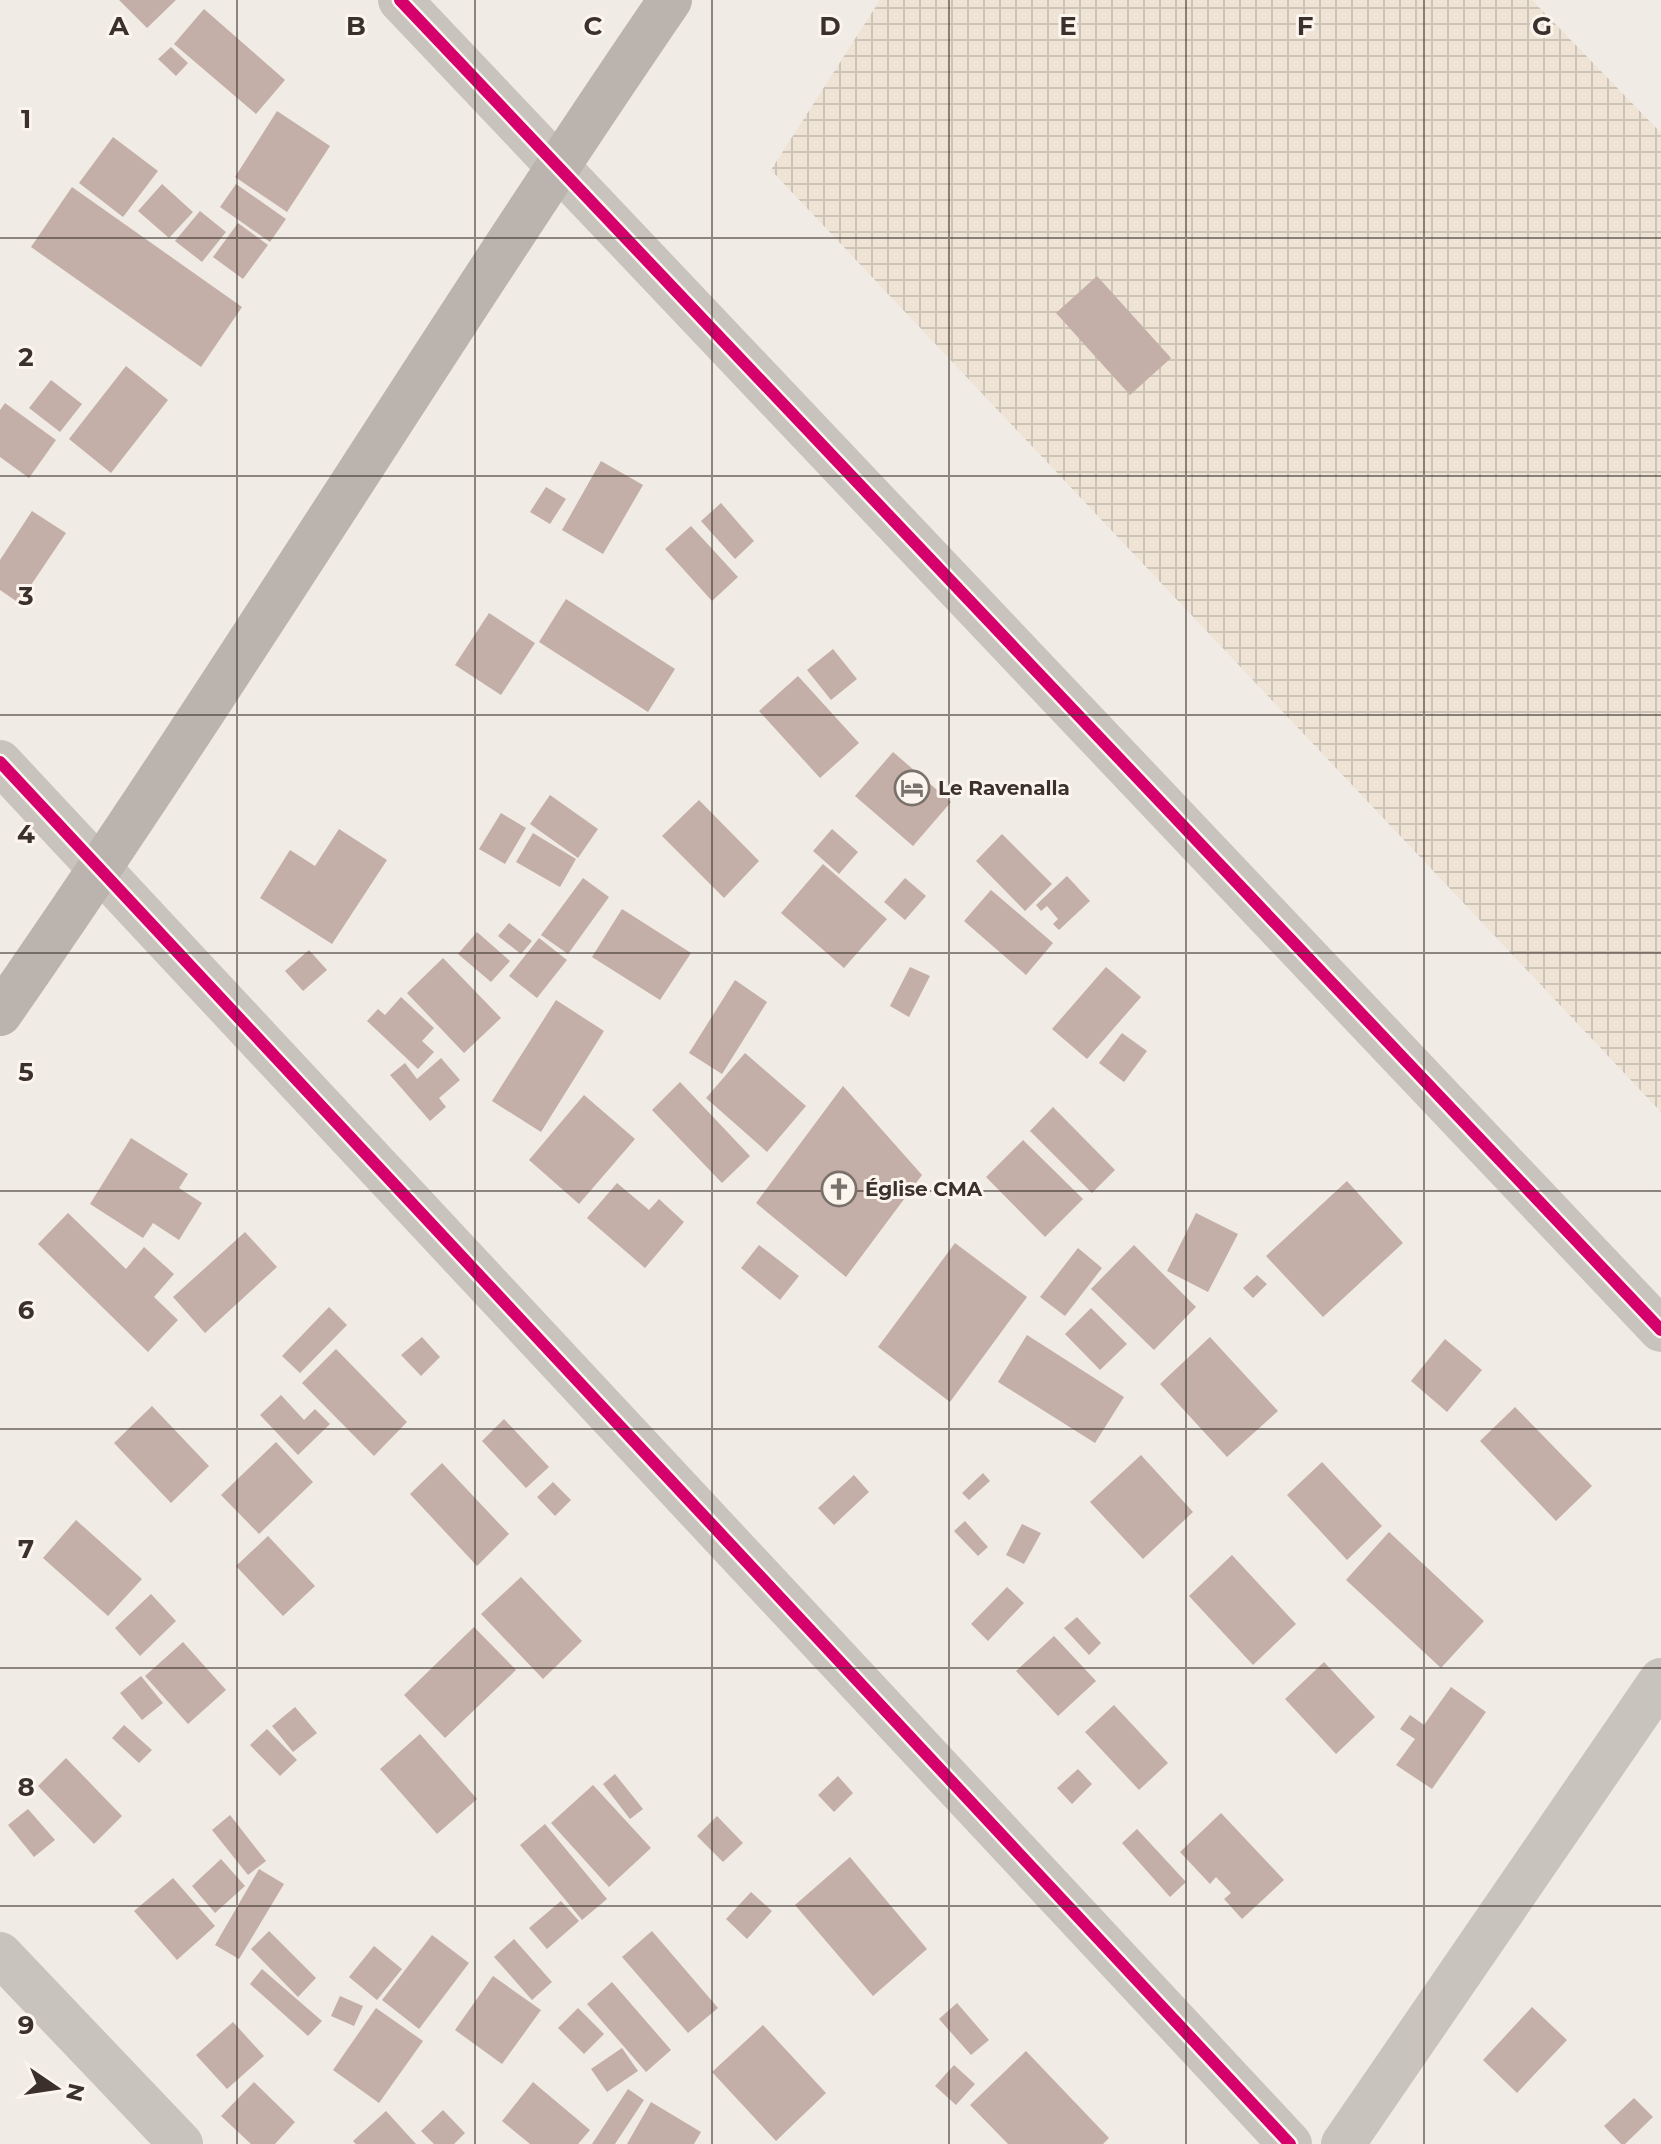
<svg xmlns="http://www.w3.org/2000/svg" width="1661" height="2144" viewBox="0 0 1661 2144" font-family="Montserrat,sans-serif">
	<defs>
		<pattern id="plaza-grid" width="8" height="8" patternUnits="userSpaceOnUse" patternTransform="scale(2)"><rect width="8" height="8" fill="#eee3d5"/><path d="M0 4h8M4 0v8" fill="none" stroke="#cdc3b7"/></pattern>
	</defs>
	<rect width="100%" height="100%" fill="#f0ebe5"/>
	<path fill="url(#plaza-grid)" d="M880,0H1532L1661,133V1112L771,170Z"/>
	<path fill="#c3afa7" d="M119,0H176L147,28Z
		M204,9L285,80L256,114L174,44Z
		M171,47L188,63L176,76L158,59Z
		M277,111L330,146L287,212L235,177Z
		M113,137L158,171L123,217L79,183Z
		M162,184L193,212L169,238L138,211Z
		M236,184L286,219L270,242L220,207Z
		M72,187L242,307L201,367L31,247Z
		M200,211L226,232L202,262L175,241Z
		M238,223L268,245L243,279L213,257Z
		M1097,276L1171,358L1130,395L1056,313Z
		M126,366L168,400L111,473L69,439Z
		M51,380L82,404L60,432L29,408Z
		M5,403L56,440L29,478L0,457V410Z
		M601,461L643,485L603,554L562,530Z
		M546,487L566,499L550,524L530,512Z
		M721,503L754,541L735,559L701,521Z
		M32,511L66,533L19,603L0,590V560Z
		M691,526L738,577L712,601L665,549Z
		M566,599L675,669L648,712L539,642Z
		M489,613L535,643L501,695L455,665Z
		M833,649L857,679L831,700L807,670Z
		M798,676L859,743L820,778L759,711Z
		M893,752L951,802L913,846L855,796Z
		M550,795L598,829L578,858L530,824Z
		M699,800L759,861L724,898L662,836Z
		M501,813L526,828L505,864L479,849Z
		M339,829L387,860L332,944L260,898L290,850L315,866Z
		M832,829L858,852L839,874L813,851Z
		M533,833L576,859L560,887L516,862Z
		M1002,834L1052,884L1025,911L976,861Z
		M823,864L887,919L844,968L781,913Z
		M1067,876L1090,901L1059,930L1053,924L1058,919L1047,906L1041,911L1036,905Z
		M583,878L609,897L568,954L541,935Z
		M905,878L926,896L905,920L884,902Z
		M991,890L1053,943L1026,975L964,921Z
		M622,909L691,953L660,1000L592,957Z
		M509,923L532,941L521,954L498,936Z
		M477,932L510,961L491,982L458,954Z
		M539,938L567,960L537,998L509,976Z
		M309,950L327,970L303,991L285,971Z
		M443,958L501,1018L464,1053L407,993Z
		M910,967L930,976L909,1017L890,1006Z
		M1106,967L1141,997L1087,1059L1052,1029Z
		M735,980L767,1002L722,1074L689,1053Z
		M401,997L434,1028L422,1041L434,1052L418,1069L367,1021L378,1009L385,1015Z
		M556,1000L604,1031L541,1132L492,1101Z
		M1122,1033L1147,1051L1124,1082L1099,1063Z
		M745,1053L806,1106L767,1152L706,1098Z
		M441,1058L460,1080L439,1098L446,1107L430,1121L390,1075L405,1063L417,1079Z
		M680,1082L750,1156L722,1183L652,1110Z
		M843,1086L922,1175L846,1277L756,1203Z
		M584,1095L635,1139L579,1204L529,1160Z
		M1053,1107L1115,1170L1092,1193L1030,1131Z
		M131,1138L188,1174L179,1188L202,1203L179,1240L153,1223L143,1238L90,1204Z
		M1023,1140L1083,1199L1045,1237L986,1177Z
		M1347,1181L1403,1243L1323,1317L1266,1256Z
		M617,1183L649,1210L659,1199L684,1222L645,1268L587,1218Z
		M68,1213L126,1269L144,1247L174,1274L154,1297L178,1320L148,1352L38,1244Z
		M1196,1213L1238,1234L1208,1292L1167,1271Z
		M245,1232L277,1267L205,1333L173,1297Z
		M955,1243L1027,1297L950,1402L878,1347Z
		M759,1245L799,1276L780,1300L741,1268Z
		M1134,1245L1196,1307L1154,1350L1091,1289Z
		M1078,1248L1102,1268L1065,1316L1040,1297Z
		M1257,1275L1267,1284L1253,1298L1243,1288Z
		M329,1307L347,1325L300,1373L282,1356Z
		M1091,1308L1127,1344L1100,1370L1065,1334Z
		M1027,1335L1124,1397L1095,1443L998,1382Z
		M422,1337L440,1357L421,1376L401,1355Z
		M1210,1337L1278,1411L1227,1457L1160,1384Z
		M1445,1339L1482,1370L1447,1412L1411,1381Z
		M336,1349L407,1422L374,1456L302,1383Z
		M281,1395L304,1420L315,1409L330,1424L298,1455L260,1415Z
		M152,1406L209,1466L171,1503L114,1443Z
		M1515,1407L1592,1486L1556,1521L1480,1441Z
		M504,1419L549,1467L526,1488L482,1441Z
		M276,1442L313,1482L259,1534L221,1495Z
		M1141,1455L1193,1512L1143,1559L1090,1502Z
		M1322,1462L1382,1526L1347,1560L1287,1495Z
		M442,1463L509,1534L477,1566L410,1494Z
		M983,1473L990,1481L969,1500L962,1493Z
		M854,1475L869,1492L834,1525L818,1508Z
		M553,1482L571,1500L555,1516L537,1497Z
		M76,1520L142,1579L108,1616L43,1558Z
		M965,1521L988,1547L978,1556L954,1531Z
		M1022,1524L1041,1533L1024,1564L1006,1555Z
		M1389,1532L1484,1621L1441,1668L1346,1580Z
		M268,1536L315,1586L283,1616L236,1566Z
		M1232,1555L1296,1624L1253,1665L1189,1596Z
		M521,1577L582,1641L543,1679L481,1614Z
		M1007,1587L1024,1603L988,1641L971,1624Z
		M151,1594L176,1621L140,1656L115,1628Z
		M1077,1617L1101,1643L1089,1655L1064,1628Z
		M474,1627L516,1670L445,1738L404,1695Z
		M1054,1636L1096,1681L1058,1716L1016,1671Z
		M183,1642L226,1690L188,1724L145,1676Z
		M1324,1662L1375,1717L1336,1754L1285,1699Z
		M141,1676L163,1703L142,1720L120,1693Z
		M1451,1687L1486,1712L1432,1789L1396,1765L1415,1739L1400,1729L1410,1715L1424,1725Z
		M1114,1705L1168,1763L1139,1790L1085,1732Z
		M295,1707L317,1733L293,1752L272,1726Z
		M124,1725L152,1750L139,1763L112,1738Z
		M267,1729L297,1760L280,1776L250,1745Z
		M420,1734L477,1799L437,1834L380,1769Z
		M66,1758L122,1816L94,1844L38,1786Z
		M1078,1769L1092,1784L1072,1804L1057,1788Z
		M615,1774L643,1809L630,1819L603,1784Z
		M838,1776L853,1793L834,1812L818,1795Z
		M593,1785L651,1848L609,1887L551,1823Z
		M28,1809L55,1840L34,1857L8,1825Z
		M1221,1813L1284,1880L1242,1919L1224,1899L1231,1893L1216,1877L1210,1884L1180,1852Z
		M230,1815L266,1861L248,1875L212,1830Z
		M717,1816L743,1843L723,1862L697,1836Z
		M545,1824L607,1899L582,1920L520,1845Z
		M1137,1829L1186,1882L1170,1897L1122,1843Z
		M850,1857L927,1949L873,1996L795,1905Z
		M221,1859L245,1886L215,1913L192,1886Z
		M259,1869L284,1884L239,1959L215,1945Z
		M173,1878L215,1926L177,1960L134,1911Z
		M751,1892L772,1911L747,1939L726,1919Z
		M561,1901L579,1921L547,1949L529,1928Z
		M269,1931L316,1978L298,1997L251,1949Z
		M652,1931L718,2008L688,2033L622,1957Z
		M432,1935L469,1963L419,2029L382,2000Z
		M514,1939L552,1982L532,2000L494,1957Z
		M374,1946L402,1969L377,2000L349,1977Z
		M262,1969L322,2021L308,2036L250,1984Z
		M493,1976L541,2010L502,2064L455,2030Z
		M612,1982L671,2050L646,2072L587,2004Z
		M340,1996L363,2006L354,2026L331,2016Z
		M957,2003L989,2040L971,2055L939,2019Z
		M1532,2007L1567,2040L1517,2093L1483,2060Z
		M376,2008L423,2041L379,2103L333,2070Z
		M578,2008L604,2034L584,2054L558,2028Z
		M233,2022L264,2056L227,2089L196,2055Z
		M763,2025L826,2093L776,2141L712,2072Z
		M622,2048L638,2071L607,2092L591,2069Z
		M1026,2051L1109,2138L1103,2144H1008L970,2105Z
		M954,2065L975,2084L956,2105L935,2086Z
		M254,2082L295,2122L275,2144H251L221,2116Z
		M533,2082L590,2130L578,2144H530L502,2121Z
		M628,2089L644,2100L615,2144H592Z
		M1634,2098L1653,2117L1625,2144H1621L1604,2126Z
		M651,2102L701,2132L694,2144H627Z
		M443,2110L465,2133L454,2144H434L421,2131Z
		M386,2111L416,2144H356L353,2141Z"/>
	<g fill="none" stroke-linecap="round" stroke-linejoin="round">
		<path stroke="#c9c3be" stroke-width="44" d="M400,0L1661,1330
			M0,762L1290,2144
			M0,1954L181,2144
			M1343,2144L1661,1680"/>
		<path stroke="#bab3ae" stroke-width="44" d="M0,1014C231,682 441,335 670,0"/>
		<g stroke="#fbf5ee" stroke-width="17">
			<path id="cycleway" d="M400,0L1661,1330
				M0,762L1290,2144"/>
		</g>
		<use href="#cycleway" stroke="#d6006c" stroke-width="12"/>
	</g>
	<path fill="none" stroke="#3b302b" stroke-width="2" stroke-opacity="0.55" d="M237,0V2144M475,0V2144M712,0V2144M949,0V2144M1186,0V2144M1424,0V2144M0,238H1661M0,476H1661M0,715H1661M0,953H1661M0,1191H1661M0,1429H1661M0,1668H1661M0,1906H1661"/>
	<defs>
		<g id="hotel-ring" transform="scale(1.8)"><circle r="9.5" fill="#fbf5ee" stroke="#7a716c" stroke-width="1.5"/><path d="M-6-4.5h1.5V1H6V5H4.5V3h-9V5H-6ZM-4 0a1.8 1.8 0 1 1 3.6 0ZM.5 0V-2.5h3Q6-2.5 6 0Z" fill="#7a716c"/></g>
		<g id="church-ring" transform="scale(1.8)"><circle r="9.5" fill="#fbf5ee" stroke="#7a716c" stroke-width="1.5"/><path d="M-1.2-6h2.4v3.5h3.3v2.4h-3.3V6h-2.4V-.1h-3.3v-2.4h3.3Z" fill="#7a716c"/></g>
	</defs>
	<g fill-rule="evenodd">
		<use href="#hotel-ring" x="912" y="788"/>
		<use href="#church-ring" x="839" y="1189"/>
	</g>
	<g text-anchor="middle" stroke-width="6" stroke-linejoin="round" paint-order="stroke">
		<g font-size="20" font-weight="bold" fill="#3b302b" stroke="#fbf5ee" text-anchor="start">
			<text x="938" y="795">Le Ravenalla</text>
			<text x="865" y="1196">Église CMA</text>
		</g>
	</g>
	<g font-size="26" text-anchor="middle" font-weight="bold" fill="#3b302b" stroke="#fbf5ee" stroke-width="6" stroke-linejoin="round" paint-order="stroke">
		<text x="119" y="35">A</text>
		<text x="356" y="35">B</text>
		<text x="593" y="35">C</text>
		<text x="830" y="35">D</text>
		<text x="1068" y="35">E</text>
		<text x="1305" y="35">F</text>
		<text x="1542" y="35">G</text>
		<text x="26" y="128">1</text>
		<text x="26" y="366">2</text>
		<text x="26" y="605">3</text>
		<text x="26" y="843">4</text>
		<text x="26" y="1081">5</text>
		<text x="26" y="1319">6</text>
		<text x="26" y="1558">7</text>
		<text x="26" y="1796">8</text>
		<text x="26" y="2034">9</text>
	</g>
	<g transform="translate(56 2088) rotate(103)" stroke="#fbf5ee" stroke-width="6" paint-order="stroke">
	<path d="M0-6L14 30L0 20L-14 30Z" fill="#3b302b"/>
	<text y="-12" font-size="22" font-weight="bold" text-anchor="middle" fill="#3b302b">N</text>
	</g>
</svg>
